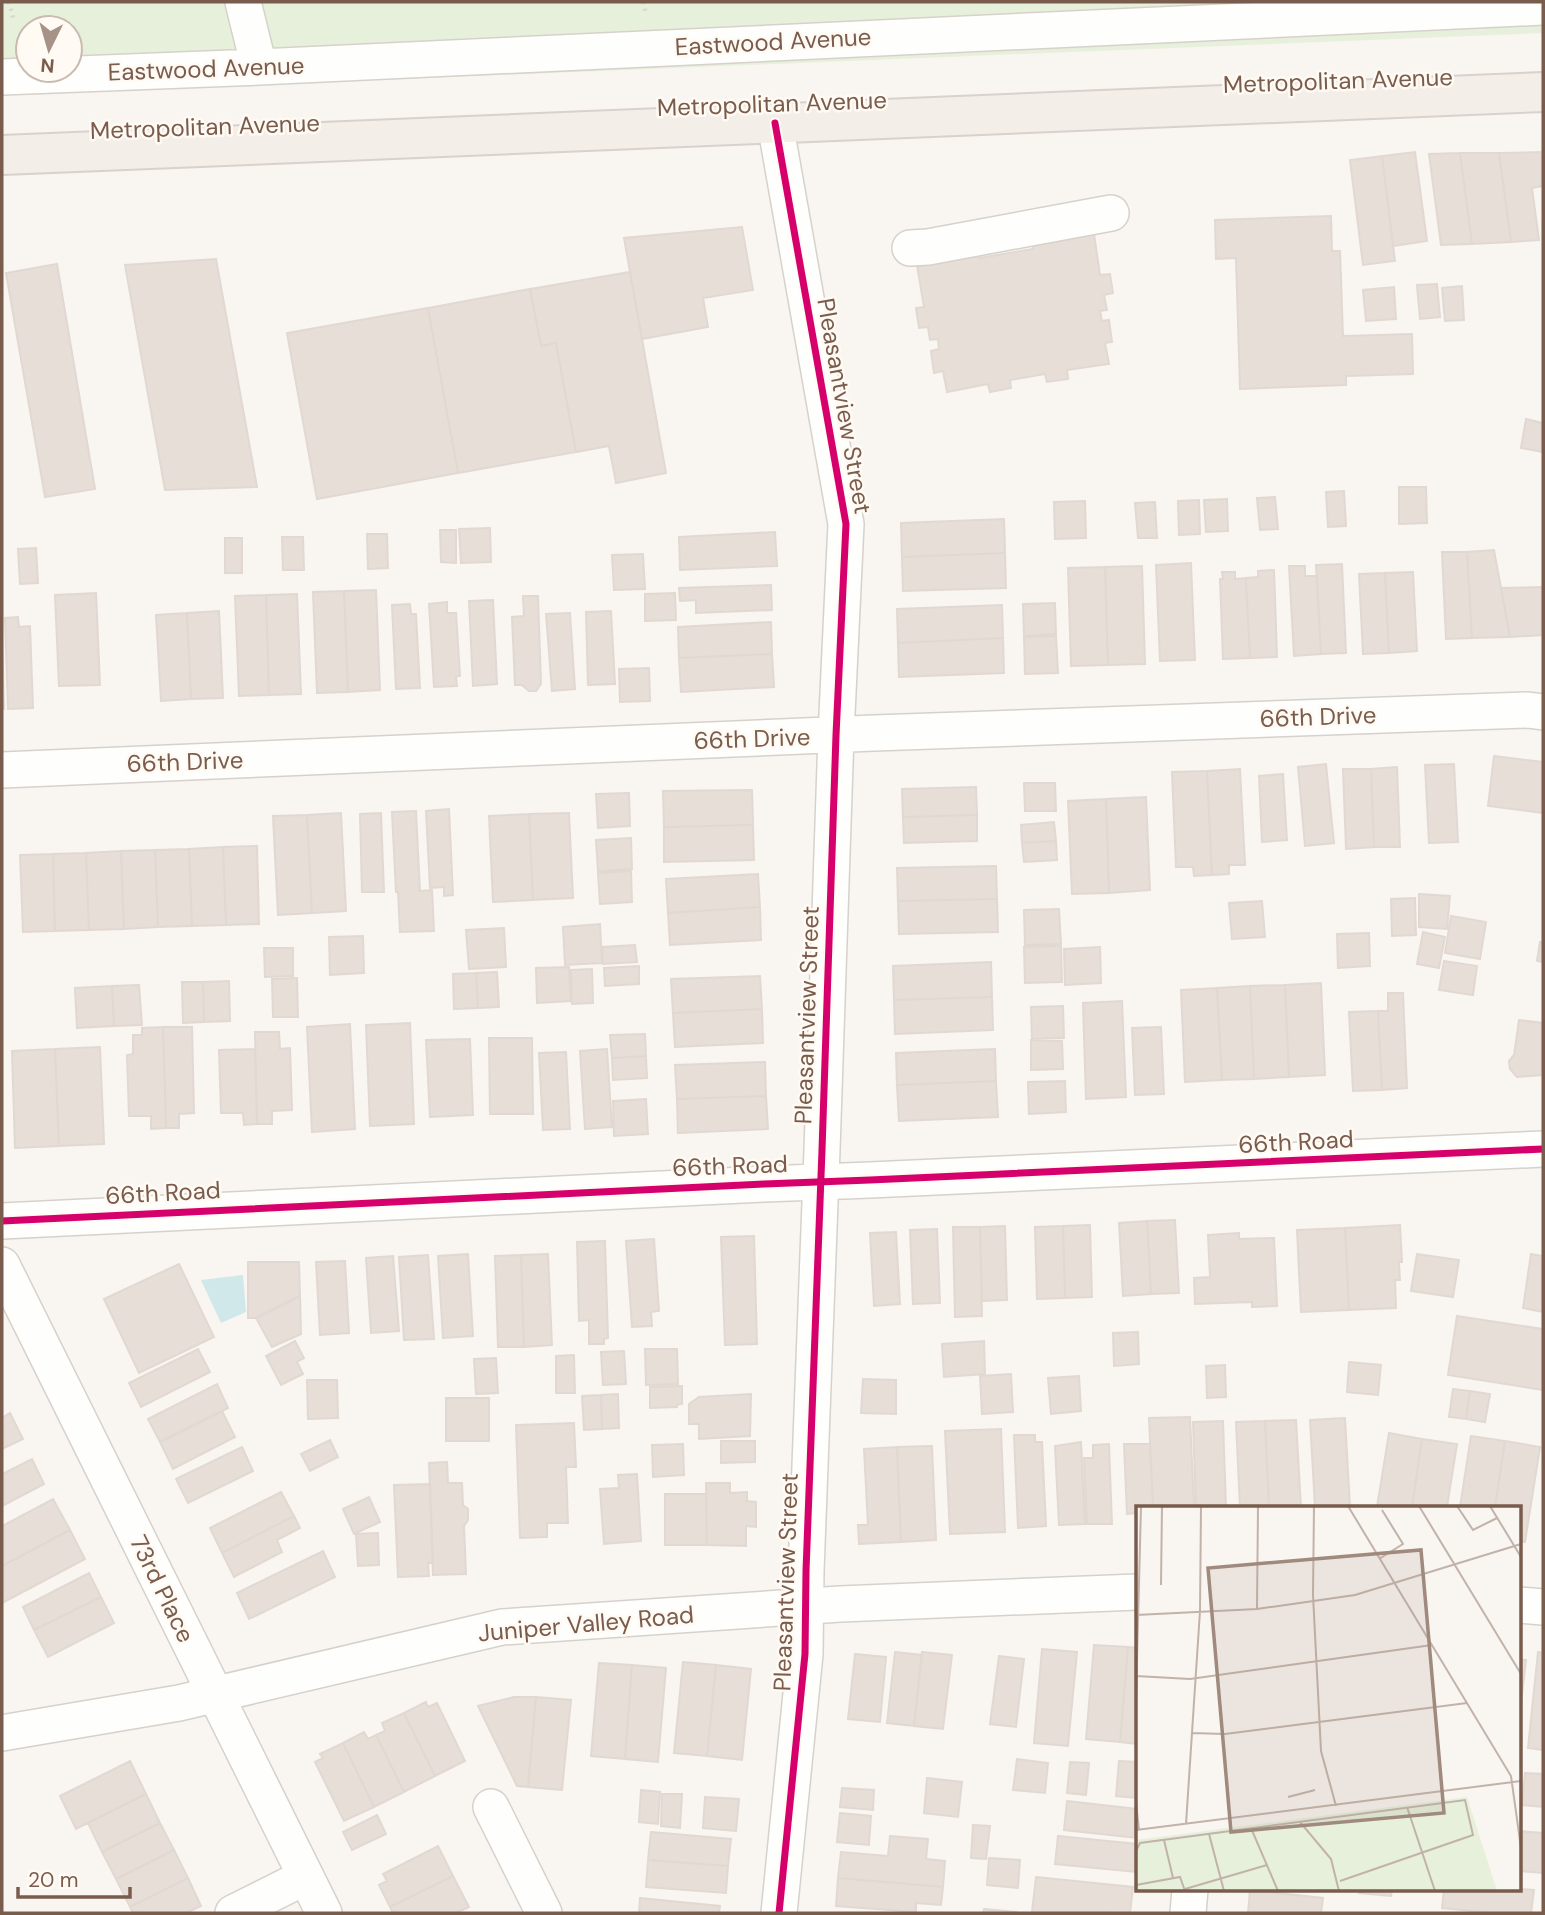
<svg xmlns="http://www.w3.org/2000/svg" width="1545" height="1915" viewBox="0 0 1545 1915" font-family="'DM Sans',sans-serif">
	<rect width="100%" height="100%" fill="#f9f5f0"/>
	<path fill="#e7f0db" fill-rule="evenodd" d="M2,2H1543V33L2,95ZM28,28H70V70H28Z"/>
	<path fill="#d0e8ea" d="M243,1275L246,1312L221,1323L201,1280Z"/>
	<path fill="#e6ded7" stroke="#e2d8d2" stroke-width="2" d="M1415,152L1427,241L1393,246L1382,156Z
		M1543,152V186L1532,188L1539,240L1511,242L1499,153Z
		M1460,153H1499L1511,242L1472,244Z
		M1460,153L1472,244L1441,245L1429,154Z
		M1382,156L1395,261L1363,265L1350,160Z
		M1331,216L1332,251H1340L1343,336L1412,334L1413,374L1346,376V385L1240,389L1236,258L1216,259L1215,220Z
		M742,227L753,290L703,298L708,327L642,339L624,238Z
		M1094,234L1100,275L1110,274L1113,293L1104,295L1107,310L1100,311L1102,321L1109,320L1112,342L1105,343L1109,364L1067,370L1068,379L1047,382L1045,374L1010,380L1011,388L990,392L988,384L947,392L943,371L934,373L931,351L939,349L938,339L930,340L928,327L919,328L916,308L924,307L917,265L977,249L979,258L1033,249L1032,241H1052Z
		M216,259L257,487L165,490L125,265Z
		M57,264L95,489L45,497L6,273Z
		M630,272L666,473L616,483L609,446L576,452L556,343L541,346L530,289Z
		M1437,284L1440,317L1420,319L1417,285Z
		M1462,286L1464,320L1445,321L1442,288Z
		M1394,287L1396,319L1366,321L1363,290Z
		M530,289L541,346L556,343L576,452L458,473L428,308Z
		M428,308L458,473L317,499L287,333Z
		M1526,419L1543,423V452L1521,448Z
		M1399,487H1426L1427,523L1399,524Z
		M1344,491L1346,526L1328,527L1326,492Z
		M1275,497L1278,529L1260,530L1257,498Z
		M1227,499L1228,531L1206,532L1204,500Z
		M1199,500L1200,534L1179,535L1178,501Z
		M1085,501L1086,538L1055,539L1054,502Z
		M1155,502L1157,538H1138L1135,503Z
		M1004,519L1005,553L902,557L901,523Z
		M490,528L491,562L461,563L459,529Z
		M440,530H456V563L441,562Z
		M775,532L777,566L680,570L679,537Z
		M367,534H387L388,568L368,569Z
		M282,537H303L304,570H283Z
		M225,538H242V573H225Z
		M36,548L38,583L20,584L18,549Z
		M1494,550L1510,637L1472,638L1467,552Z
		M1442,552H1467L1472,638L1446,639Z
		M1005,553L1006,588L903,591L902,557Z
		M643,554L645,589L614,590L612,555Z
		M1191,563L1195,660L1160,661L1156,565Z
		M1342,564L1346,653L1321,654L1316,565Z
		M1142,566L1145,664L1108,665L1105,567Z
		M1289,566H1305V576H1317L1321,654L1294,656Z
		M1105,567L1108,665L1071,666L1068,568Z
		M1274,570L1277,657L1250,658L1246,578L1258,577V571Z
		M1222,572H1235V579L1246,578L1250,658L1223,659L1220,579H1223Z
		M1413,572L1417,651L1389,653L1385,573Z
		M1385,573L1389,653L1363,654L1359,574Z
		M771,585L772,610L696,613V600L680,601L679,588Z
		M1543,587V635L1510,637L1501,588Z
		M376,590L380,690L348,692L344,591Z
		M344,591L348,692L317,693L313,592Z
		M96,593L100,685L59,686L55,595Z
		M675,593L676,620L645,621V594Z
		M297,594L301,694L269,695L266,595Z
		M266,595L269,695L239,696L235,596Z
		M523,596H538L541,684L536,691H529L522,685H515L512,617L524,616Z
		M493,600L497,684L473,686L469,601Z
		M447,602V613H456L460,676H456L457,686L434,687L429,604Z
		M1055,603L1056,634L1024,636L1023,604Z
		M410,604L411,614H416L420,688L396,689L392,605Z
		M1002,605L1003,638L898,643L897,609Z
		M219,611L223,698L191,699L187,613Z
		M611,611L615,684L588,685L586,612Z
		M187,613L191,699L161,701L156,615Z
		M570,613L575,689L552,691L546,614Z
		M18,617L19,627L30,626L33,708L8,709L5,618Z
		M771,622L772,654L679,658L678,627Z
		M2,635L4,709H2Z
		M1056,636L1058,673L1025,674L1024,637Z
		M1003,638L1004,673L899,677L898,643Z
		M772,654L774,687L681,692L679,658Z
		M649,668L650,701L620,702L619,669Z
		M1494,756L1543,762V813L1488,806Z
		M1326,764L1334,843L1305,846L1298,767Z
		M1454,764L1458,842L1429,843L1425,765Z
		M1397,767L1400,847H1374L1371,769Z
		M1240,769L1245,865H1229V874L1212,875L1207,771Z
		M1343,769H1371L1374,847L1346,849Z
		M1207,771L1212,875L1194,876L1193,867H1176L1172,772Z
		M1283,774L1287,840L1262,842L1259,776Z
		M1024,783H1055L1056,811H1025Z
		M976,787L977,815L903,817L902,789Z
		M752,790L753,825L664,827L663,791Z
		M629,793L630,826L598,828L596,794Z
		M1146,797L1150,890L1109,893L1106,799Z
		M1106,799L1109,893L1072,894L1068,801Z
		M449,809L453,895L444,896V887L430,888L426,811Z
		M416,811L420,891L432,890L434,931L400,932L398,892H396L392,812Z
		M341,813L346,911L312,913L307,815Z
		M381,813L384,892H362L360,814Z
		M569,813L573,898L533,900L529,814Z
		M529,814L533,900L493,902L489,816Z
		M307,815L312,913L278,915L273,816Z
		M977,815V841L904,843L903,817Z
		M1054,822L1056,841L1022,843L1021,825Z
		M753,825L754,860L664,862V827Z
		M631,838L632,869L598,871L596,840Z
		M1056,841L1057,860L1024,862L1022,843Z
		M257,846L259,924L226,925L223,847Z
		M223,847L226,925L192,926L189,849Z
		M189,849L192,926L158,927L155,850Z
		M155,850L158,927L124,929L121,851Z
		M121,851L124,929L89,930L86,853Z
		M86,853L89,930L55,931L53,854Z
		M53,854L55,931L23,932L20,855Z
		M996,866L997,899L898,901L897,868Z
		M631,871L632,902L600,904L598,873Z
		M758,874L760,907L668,913L666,879Z
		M1419,894L1450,896L1447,929L1419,927Z
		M1415,898L1416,935L1392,936L1391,899Z
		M997,899L998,932L899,934L898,901Z
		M1262,901L1265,937L1232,939L1229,903Z
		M760,907L761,940L670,945L668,913Z
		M1059,909L1061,944L1025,945L1024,910Z
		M1451,916L1486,922L1480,959L1445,953Z
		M600,924L602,963L565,965L563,927Z
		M504,928L506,967L469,969L466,930Z
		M1423,932L1445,937L1439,968L1417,964Z
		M1369,933L1370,966L1338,968L1337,934Z
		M363,936L364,973L330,975L329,937Z
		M1540,942H1543V962L1537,961Z
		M635,945L637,962L603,964L602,947Z
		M1061,946L1062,982L1025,983L1024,947Z
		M1100,947L1101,983L1065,985L1064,949Z
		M264,948H293V976L265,977Z
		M1444,961L1477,966L1473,995L1439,990Z
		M991,962L992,997L894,1000L893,966Z
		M639,966V984L605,986L604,968Z
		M569,967L571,1001L537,1003L536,968Z
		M592,969L593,1003L572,1004L571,970Z
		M497,972L499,1007L478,1008L476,973Z
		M476,973L478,1008L454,1009L453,974Z
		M760,976L762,1009L673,1013L671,979Z
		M297,978L298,1017H273L272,979Z
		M229,981L230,1021L204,1022L203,982Z
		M182,982H203L204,1022L183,1023Z
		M1321,983L1325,1075L1289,1077L1285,985Z
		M139,985L142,1025L114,1026L112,986Z
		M1285,985L1289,1077L1254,1079L1250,986Z
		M112,986L114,1026L77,1028L75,988Z
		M1250,986L1254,1079L1222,1080L1217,988Z
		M1217,988L1222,1080L1185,1082L1181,990Z
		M1388,993H1403L1407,1088L1382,1090L1378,1011H1388Z
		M992,997L993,1030L895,1034L894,1000Z
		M1122,1001L1126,1097L1086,1099L1083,1003Z
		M1063,1006L1064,1038L1032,1039L1031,1007Z
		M762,1009L763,1043L675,1047L673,1013Z
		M1378,1011L1382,1090L1353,1091L1349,1012Z
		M1519,1020L1543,1023V1075L1517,1077L1510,1069L1509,1061L1514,1055Z
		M410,1023L414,1124L370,1126L366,1025Z
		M350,1024L355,1129L312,1132L307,1027Z
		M163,1027H192L194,1113L179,1114V1128H166Z
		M163,1027L166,1128L151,1129V1116H129L127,1055L133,1054V1035H142V1028Z
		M1161,1027L1164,1094L1135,1095L1132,1028Z
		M255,1032H279L280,1049L290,1048L292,1110L272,1111V1124H257Z
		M645,1034L646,1056L612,1058L610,1035Z
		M489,1038H532L533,1114H490Z
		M470,1039L473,1115L430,1117L426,1040Z
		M1031,1040L1062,1041L1063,1069L1031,1070Z
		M100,1047L104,1144L59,1146L55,1049Z
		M55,1049L59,1146L15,1148L12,1051Z
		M255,1049L257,1124L244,1125L243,1113H221L219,1050Z
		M607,1049L612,1127L585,1129L580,1051Z
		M995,1049L996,1081L897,1085L896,1053Z
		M566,1052L570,1129L543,1130L539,1053Z
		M646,1056L647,1078L613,1080L612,1058Z
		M765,1062L766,1096L677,1099L675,1065Z
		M996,1081L998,1117L899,1121L897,1085Z
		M1065,1081L1066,1112L1029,1114L1028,1082Z
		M766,1096L768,1129L678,1133L677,1099Z
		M646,1099L648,1134L614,1136L613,1101Z
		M1175,1220L1179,1293L1151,1294L1147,1221Z
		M1147,1221L1151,1294L1123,1296L1119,1223Z
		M1090,1225L1092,1297L1065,1298L1063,1226Z
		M1400,1225L1402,1262H1399L1400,1280H1395L1396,1308L1349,1310L1345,1228Z
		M1005,1226L1007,1300L982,1301L980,1227Z
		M1063,1226L1065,1298L1037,1299L1035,1227Z
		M953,1227H980L982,1316L955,1317Z
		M1345,1228L1349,1310L1301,1312L1297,1230Z
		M937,1229L940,1303L913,1304L910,1230Z
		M896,1232L900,1304L874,1306L870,1233Z
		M1239,1233V1239L1274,1238L1277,1306L1252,1307V1302L1195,1304L1194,1278L1210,1277L1208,1235Z
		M754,1236L757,1344L725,1345L721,1237Z
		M654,1239L659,1311L651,1312L652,1326L632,1327L626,1241Z
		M605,1241L608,1338L604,1339V1344H589V1320L579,1321L577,1242Z
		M468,1254L473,1336L443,1338L438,1256Z
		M548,1254L552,1345L524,1347L521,1255Z
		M1417,1254L1459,1260L1453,1297L1411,1291Z
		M1531,1254L1543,1256V1312L1523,1308Z
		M428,1255L434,1339L404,1340L399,1257Z
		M521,1255L524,1347H498L495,1256Z
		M393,1256L399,1331L371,1333L366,1258Z
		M345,1261L349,1333L320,1335L316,1262Z
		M248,1262H299L300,1296L256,1318H248Z
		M179,1264L214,1337L139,1373L104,1299Z
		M300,1296L301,1334L272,1347L256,1318Z
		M1457,1316L1543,1329V1390L1448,1375Z
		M1138,1332L1139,1364L1114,1366L1113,1333Z
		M295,1341L304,1358L297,1362L303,1374L281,1385L266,1356Z
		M984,1341L985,1374L944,1377L942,1344Z
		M198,1349L210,1372L141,1407L129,1383Z
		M645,1349H677L678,1384L646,1385Z
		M624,1351L626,1384L603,1385L601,1352Z
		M574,1355L575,1393H556V1356Z
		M496,1358L498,1393L476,1394L474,1359Z
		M1349,1362L1381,1365L1378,1395L1347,1392Z
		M1225,1365L1226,1397L1207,1398L1206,1366Z
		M1011,1374L1013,1412L982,1414L980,1376Z
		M1079,1376L1081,1411L1051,1414L1048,1378Z
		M863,1379L896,1380V1414L861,1413Z
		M307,1380H337L338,1418L308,1419Z
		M217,1384L228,1408L160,1442L148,1419Z
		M682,1386V1404L677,1405V1407L650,1408V1387Z
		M1453,1389L1470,1391L1466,1419L1449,1417Z
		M1470,1391L1490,1394L1485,1422L1466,1419Z
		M618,1394L619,1428L602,1429L601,1395Z
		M751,1394L750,1436L699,1439V1424H689V1404L699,1397Z
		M601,1395L602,1429L584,1430L582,1396Z
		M446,1398H489V1441H446Z
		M222,1411L235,1437L173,1469L160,1442Z
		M10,1413L23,1439L2,1449V1418Z
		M1190,1417L1194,1507H1153L1149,1418Z
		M1345,1418L1350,1507H1315L1310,1420Z
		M1296,1420L1301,1507H1269L1265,1421Z
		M1223,1421L1226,1507H1196L1193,1422Z
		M1265,1421L1269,1507H1240L1236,1422Z
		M574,1423L576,1467H566L568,1523H547V1537L520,1538L516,1425Z
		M1001,1429L1005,1532L950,1534L945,1431Z
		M1389,1433L1422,1439L1412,1507H1377Z
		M1014,1435H1035V1442H1042L1046,1526L1018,1528Z
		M1471,1436L1505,1441L1495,1507H1460Z
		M1422,1439L1457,1444L1447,1507H1412Z
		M330,1440L338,1457L310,1471L301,1454Z
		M721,1441H755V1462L721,1463Z
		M1505,1441L1540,1447L1525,1542L1519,1541V1507H1495Z
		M1081,1442L1085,1524L1059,1525L1055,1446Z
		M683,1444L684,1475L653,1477L652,1445Z
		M1109,1444L1112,1524H1087L1084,1458H1093V1445Z
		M1124,1444H1150L1153,1507H1137V1513L1127,1514Z
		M932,1446L936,1540L901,1542L897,1447Z
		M242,1447L253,1471L188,1503L176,1479Z
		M897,1447L901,1542L859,1544L858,1525H868L864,1449Z
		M32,1459L44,1484L2,1506V1474Z
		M447,1462L448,1483H462L463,1505L468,1509V1520L464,1526L466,1574L433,1575L429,1463Z
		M637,1474L641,1541L604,1544L600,1489L619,1488L618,1475Z
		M706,1483H730V1493L747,1492V1501L756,1502V1527L746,1526V1546L707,1545Z
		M430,1484L433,1562L428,1563L429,1576L398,1577L394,1485Z
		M281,1492L294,1516L222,1553L210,1528Z
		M665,1494H706L707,1545H665Z
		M369,1497L380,1522L354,1534L343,1509Z
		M53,1499L70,1530L2,1566V1526Z
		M294,1516L300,1528L277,1540L282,1552L234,1577L222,1553Z
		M70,1530L85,1559L2,1603V1566Z
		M378,1533L379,1565L358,1566L356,1534Z
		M323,1551L335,1577L249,1619L237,1593Z
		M89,1573L101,1597L34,1630L23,1607Z
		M101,1597L114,1623L48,1657L34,1630Z
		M1094,1645L1128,1647L1120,1742L1086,1739Z
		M1128,1647L1137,1648V1744L1120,1742Z
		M1042,1649L1077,1652L1068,1746L1034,1743Z
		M895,1652L922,1655L914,1726L887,1723Z
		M922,1652L952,1655L943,1729L914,1726Z
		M1538,1652L1543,1653V1750L1528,1748Z
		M855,1654L886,1657L880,1722L848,1719Z
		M999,1656L1024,1659L1016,1727L990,1724Z
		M1519,1659L1526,1660L1519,1721Z
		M683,1662L716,1665L707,1756L674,1753Z
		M599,1663L632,1665L625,1759L591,1756Z
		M632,1665L666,1668L658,1762L625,1759Z
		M716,1665L751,1669L742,1760L707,1756Z
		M514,1697H536L528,1787L517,1786L478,1706Z
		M536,1697L571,1700L562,1790L528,1787Z
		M426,1702L428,1707L437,1703L465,1761L435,1776L404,1713Z
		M404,1713L435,1776L404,1792L376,1735L385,1731L382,1723Z
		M364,1732L368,1739L376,1735L404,1792L374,1807L343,1743Z
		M343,1743L374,1807L344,1821L315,1762L323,1758L320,1754Z
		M1017,1759L1048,1763L1045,1793L1013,1790Z
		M130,1761L146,1794L76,1829L60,1796Z
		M1119,1761L1137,1762V1798L1116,1796Z
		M1070,1762L1089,1763L1086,1795L1067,1793Z
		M1525,1773L1543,1774V1807L1522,1805Z
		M927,1778L962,1782L958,1817L924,1813Z
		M842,1788L874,1790L873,1810L840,1807Z
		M641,1790L660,1792L658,1824L639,1822Z
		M146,1794L160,1823L102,1852L88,1823Z
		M662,1794H682L680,1828L661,1826Z
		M705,1797L739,1799L736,1831L703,1828Z
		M1067,1801L1137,1809V1838L1064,1830Z
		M840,1813L871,1816L869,1845L837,1842Z
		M377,1815L386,1834L352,1850L343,1832Z
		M160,1823L174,1850L116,1879L102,1852Z
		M973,1825L990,1826L986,1859L971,1858Z
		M1519,1831L1543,1833V1873L1519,1871Z
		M651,1832L731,1839L728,1866L648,1860Z
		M890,1836L928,1839L926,1859L945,1861L943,1887L838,1878L841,1852L888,1856Z
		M1058,1836L1137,1844L1136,1872L1055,1864Z
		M438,1846L453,1876L390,1907L379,1885L387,1881L383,1874Z
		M174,1850L188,1878L130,1907L116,1879Z
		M989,1858L1020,1860L1018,1888L987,1885Z
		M648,1860L728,1866L726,1893L646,1887Z
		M453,1876L469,1907L456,1913H393L390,1907Z
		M1036,1877L1133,1887L1130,1913L1032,1912Z
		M188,1878L201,1906L186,1913H133L130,1907Z
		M838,1878L943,1887L941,1905L916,1903V1912L836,1906Z
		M1360,1889H1392L1391,1896L1359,1893Z
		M1444,1889H1519L1534,1890L1531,1913H1492L1442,1908Z
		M1250,1890L1323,1898L1321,1913H1248Z
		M640,1898L720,1906L719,1913H639Z
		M984,1909L1016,1912V1913H983Z"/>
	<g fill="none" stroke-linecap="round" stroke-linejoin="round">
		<g stroke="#d7d1cb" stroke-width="38">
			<path id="minor" d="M243,2L259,67
				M2,77L259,67L1543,7
				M775,123L846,524L836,735L822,1150L806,1571L805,1654L779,1913
				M910,248L928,247L1111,213
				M2,770L874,733L1528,710L1543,712
				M2,1221L764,1184L870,1180L1543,1149
				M2,1265L324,1913
				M1519,1605L1543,1607
				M2,1733L179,1703L502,1627L840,1604L1137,1592
				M491,1807L544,1913
				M233,1913L305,1877
				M1188,1913L1190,1889"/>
		</g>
		<g stroke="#dad1cc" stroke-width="42">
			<path id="major" d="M2,155L1543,92"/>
		</g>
		<path stroke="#dcd5d0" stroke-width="4.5" stroke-dasharray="2 5" stroke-linecap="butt" d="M9,2L14,21
			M643,2L646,14"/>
		<use href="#minor" stroke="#fefefd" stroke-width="35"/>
		<use href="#major" stroke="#f3eee8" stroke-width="38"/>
		<g stroke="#fffaf3" stroke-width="11">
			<path id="cycleway" d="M775,123L846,524L836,735L822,1150L806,1571L805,1654L779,1913
				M2,1221L764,1184L870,1180L1543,1149"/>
		</g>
		<use href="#cycleway" stroke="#d6006c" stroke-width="7"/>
	</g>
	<g text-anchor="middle" stroke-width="5" stroke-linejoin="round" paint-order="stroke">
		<g font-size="24" fill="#7a5c4d" stroke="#fffaf3">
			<text transform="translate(773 42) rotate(-3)" y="8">Eastwood Avenue</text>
			<text transform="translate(206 69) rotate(-2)" y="8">Eastwood Avenue</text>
			<text transform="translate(1338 81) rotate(-2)" y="8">Metropolitan Avenue</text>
			<text transform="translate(772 104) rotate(-2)" y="8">Metropolitan Avenue</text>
			<text transform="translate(205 127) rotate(-2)" y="8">Metropolitan Avenue</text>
			<text transform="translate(844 406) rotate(80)" y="8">Pleasantview Street</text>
			<text transform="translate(1318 717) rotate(-2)" y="8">66th Drive</text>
			<text transform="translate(752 739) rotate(-2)" y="8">66th Drive</text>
			<text transform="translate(185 762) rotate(-2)" y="8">66th Drive</text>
			<text transform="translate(807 1015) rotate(-88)" y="8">Pleasantview Street</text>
			<text transform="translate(1296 1142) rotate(-3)" y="8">66th Road</text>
			<text transform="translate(730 1166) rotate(-2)" y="8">66th Road</text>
			<text transform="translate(163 1193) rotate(-3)" y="8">66th Road</text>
			<text transform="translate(786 1582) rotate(-88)" y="8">Pleasantview Street</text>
			<text transform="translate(162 1589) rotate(64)" y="8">73rd Place</text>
			<text transform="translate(586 1624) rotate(-5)" y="8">Juniper Valley Road</text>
		</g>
	</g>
	<g transform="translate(1136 1506)">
		<rect width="385" height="385" fill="#f9f5f0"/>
		<path d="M331,291L361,385H0V334Z" fill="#e7f0db"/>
		<path fill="none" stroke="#c2b3aa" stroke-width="2" d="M178,0L177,89L185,245L200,300M212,0L375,270L385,342M283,0L385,168M321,0L337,24L361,12M354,0L385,51M243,53L267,38L246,4M25,79L26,0M121,103L122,0M0,109L121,103L219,89L385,38M0,170L54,173L296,139M0,193L5,0M56,227L89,228L331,197M152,291L179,284M0,296L3,324M271,301L299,385M164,316L195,353L203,385M50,318L64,105L65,0M115,322L142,385M0,324L385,275M73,328L88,385M28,334L37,372M0,345L4,337L329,294L337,329L204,375M0,379L44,371L49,385M49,383L131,359"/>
		<path fill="#9f8a7d" fill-opacity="0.15" stroke="#9f8a7d" stroke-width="3.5" d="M285,44L308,307L95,326L72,62Z"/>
		<rect width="385" height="385" fill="none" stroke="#7a5c4d" stroke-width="3.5"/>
	</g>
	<rect width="1545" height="1915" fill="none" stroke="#7a5c4d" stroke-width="7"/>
	<g transform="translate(49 49) rotate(185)"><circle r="33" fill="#fffaf3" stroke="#cabbb1" stroke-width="2"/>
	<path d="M0-5L12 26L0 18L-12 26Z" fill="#a69286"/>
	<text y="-10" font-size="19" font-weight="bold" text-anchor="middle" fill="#7a5c4d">N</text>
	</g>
	<path d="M18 1887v10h112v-10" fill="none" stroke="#7a5c4d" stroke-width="3.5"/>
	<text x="28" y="1887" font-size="21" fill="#7a5c4d" stroke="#fffaf3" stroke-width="5" paint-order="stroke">20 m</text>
</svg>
